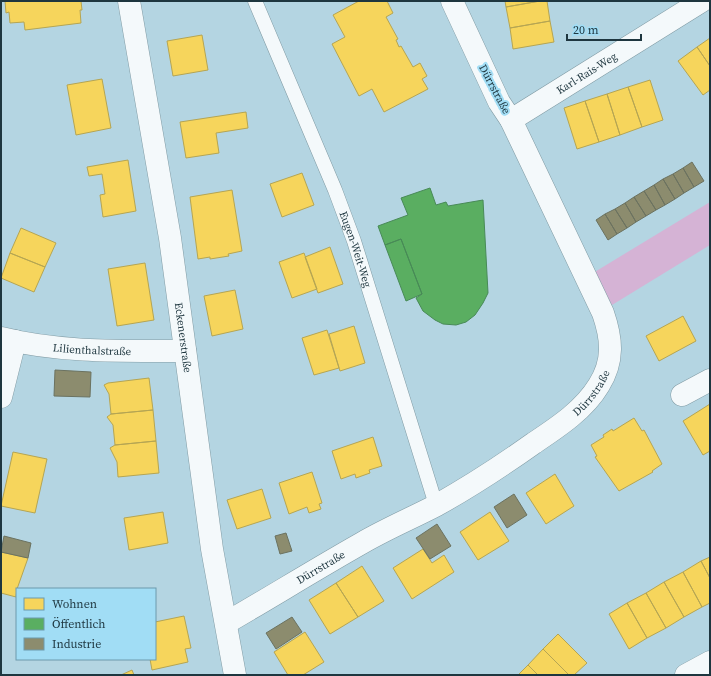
<svg xmlns="http://www.w3.org/2000/svg" width="711" height="676" viewBox="0 0 711 676" font-family="'Source Serif 4',serif">
	<rect width="100%" height="100%" fill="#b4d5e2"/>
	<path fill="#d5b3d5" d="M710,202V245L612,305L593,273Z"/>
	<path fill="#f6d55c" stroke="#b5a553" d="M5,1H81L82,10H80L81,23L25,30L24,22L10,23L9,12L6,13Z
		M359,1H387L393,13L386,17L398,39L396,40L399,47L401,46L413,67L420,63L427,76L422,79L428,89L384,112L372,89L359,96L332,44L345,37L333,15Z
		M505,1H540L506,7Z
		M540,1H547L550,21L510,28L506,7Z
		M550,21L554,42L513,49L510,28Z
		M202,35L208,70L173,76L167,41Z
		M710,38V66L697,47Z
		M697,47L710,66V90L703,95L678,61Z
		M102,79L111,128L76,135L67,85Z
		M650,80L663,120L642,127L628,87Z
		M628,87L642,127L620,135L607,94Z
		M607,94L620,135L599,142L585,101Z
		M585,101L599,142L577,149L564,108Z
		M246,112L248,128L216,133L219,153L186,158L180,122Z
		M128,160L136,211L103,217L100,195L105,194L102,174L89,176L87,167Z
		M302,173L314,205L282,217L270,184Z
		M232,190L242,251L228,254L229,256L210,259V257L198,259L190,197Z
		M21,228L56,243L45,267L10,253Z
		M330,247L343,284L318,293L305,257Z
		M10,253L45,267L34,292L1,278Z
		M304,253L317,289L292,298L279,262Z
		M145,263L154,320L117,326L108,269Z
		M235,290L243,329L212,336L204,296Z
		M683,316L696,341L659,361L646,336Z
		M354,326L365,363L340,371L329,334Z
		M327,330L339,368L314,375L302,338Z
		M149,378L153,410L111,414L109,394L104,385L108,383Z
		M710,404V451L703,455L683,421Z
		M153,410L156,441L115,445L113,425L107,417L111,414Z
		M634,418L642,431L644,430L662,464L652,471L653,472L619,491L595,457L597,456L591,445L604,437L603,435L612,429L613,431Z
		M373,437L382,466L369,470L370,473L356,478L355,474L341,479L332,451Z
		M156,441L159,473L118,477L117,462L110,448L115,445Z
		M13,452L47,459L35,513L1,506Z
		M312,472L322,503L319,504L321,509L309,513L307,507L289,514L279,483Z
		M555,474L574,506L546,524L526,493Z
		M262,489L271,518L237,529L227,500Z
		M163,512L168,543L129,550L124,518Z
		M490,512L509,541L478,560L460,532Z
		M423,549L432,563L444,555L454,572L412,599L393,568Z
		M1,552L28,558L17,589L16,597L1,593Z
		M710,557V578L701,561Z
		M701,561L710,578V603L702,607L683,572Z
		M362,566L384,601L358,617L336,583Z
		M683,572L702,607L684,617L664,582Z
		M664,582L684,617L666,628L646,593Z
		M336,583L358,617L330,634L309,600Z
		M646,593L666,628L647,638L627,603Z
		M627,603L647,638L629,649L609,614Z
		M184,616L191,648L185,649L188,662L152,670L150,659H155V622Z
		M305,632L324,662L303,675H288L274,652Z
		M558,634L587,663L574,675H569L543,649Z
		M543,649L569,675H538L528,665Z
		M528,665L538,675H518Z
		M132,670L134,675H121Z"/>
	<path fill="#5aae61" stroke="#488a57" d="M430,188L436,205L446,202L448,206L483,200L488,293L483,303L475,315L466,322L456,325L443,324L435,320L423,311L416,298L422,294L401,239L385,245L378,226L408,215L401,198Z
		M401,239L422,294L406,301L385,245Z"/>
	<path fill="#8c8c6e" stroke="#6b7260" d="M692,162L704,181L694,187L683,168Z
		M683,168L694,187L684,193L673,174Z
		M673,174L684,193L675,199L663,179Z
		M663,179L675,199L665,205L654,185Z
		M654,185L665,205L656,210L644,191Z
		M644,191L656,210L646,216L634,197Z
		M634,197L646,216L636,222L625,203Z
		M625,203L636,222L627,228L615,209Z
		M615,209L627,228L617,234L605,214Z
		M605,214L617,234L608,240L596,220Z
		M55,370L91,372L90,397L54,396Z
		M514,494L527,515L507,528L494,507Z
		M437,524L451,546L430,559L416,538Z
		M286,533L292,551L280,554L275,536Z
		M4,536L31,543L28,558L1,552Z
		M292,617L302,632L276,649L266,633Z"/>
	<g fill="none" stroke-linecap="round" stroke-linejoin="round">
		<g stroke="#819ba4" stroke-width="15">
			<g id="service">
				<path id="s1" d="M255,1L335,190L354,241L436,505"/>
			</g>
		</g>
		<g stroke="#819ba4" stroke-width="23">
			<g id="minor">
				<path id="s2" d="M129,1L170,238L212,549L235,675"/>
				<path id="s3" d="M511,120L702,1"/>
				<path id="s4" d="M1,338C60,353 124,351 185,351"/>
				<path d="M682,395L710,380"/>
				<path d="M1,397L15,341"/>
				<path id="s5" d="M226,623C271,597 316,569 362,543C386,529 412,518 437,505C471,486 503,465 534,443C558,427 584,410 599,385C614,361 612,339 603,313L511,120L499,102L452,1"/>
				<path d="M686,675L710,662"/>
			</g>
		</g>
		<use href="#service" stroke="#f4f9fb" stroke-width="14"/>
		<use href="#minor" stroke="#f4f9fb" stroke-width="22"/>
	</g>
	<g text-anchor="middle" stroke-width="4" stroke-linejoin="round" paint-order="stroke">
		<g font-size="11" fill="#1e363f" stroke="#a1ddf5">
			<text dy="4" stroke="none"><textPath href="#s3" startOffset="89">Karl-Rais-Weg</textPath></text>
			<text transform="translate(495 89) rotate(62)" y="4">Dürrstraße</text>
			<text dy="4" stroke="none"><textPath href="#s1" startOffset="268">Eugen-Weit-Weg</textPath></text>
			<text dy="4" stroke="none"><textPath href="#s2" startOffset="341">Eckenerstraße</textPath></text>
			<text dy="4" stroke="none"><textPath href="#s4" startOffset="92">Lilienthalstraße</textPath></text>
			<text dy="4" stroke="none"><textPath href="#s5" startOffset="434">Dürrstraße</textPath></text>
			<text dy="4" stroke="none"><textPath href="#s5" startOffset="110">Dürrstraße</textPath></text>
		</g>
	</g>
	<rect width="711" height="676" fill="none" stroke="#1e363f" stroke-width="4"/>
	<rect x="16" y="588" width="140" height="72" fill="#a1ddf5" stroke="#6d9aac"/>
	<rect x="24" y="598" width="20" height="12" fill="#f6d55c" stroke="#6d9aac"/>
	<text x="52" y="608" font-size="12" fill="#1e363f">Wohnen</text>
	<rect x="24" y="618" width="20" height="12" fill="#5aae61" stroke="#6d9aac"/>
	<text x="52" y="628" font-size="12" fill="#1e363f">Öffentlich</text>
	<rect x="24" y="638" width="20" height="12" fill="#8c8c6e" stroke="#6d9aac"/>
	<text x="52" y="648" font-size="12" fill="#1e363f">Industrie</text>
	<path d="M567 34v6h74v-6" fill="none" stroke="#1e363f" stroke-width="2"/>
	<text x="573" y="34" font-size="12" fill="#1e363f" stroke="#a1ddf5" stroke-width="3" paint-order="stroke">20 m</text>
</svg>
